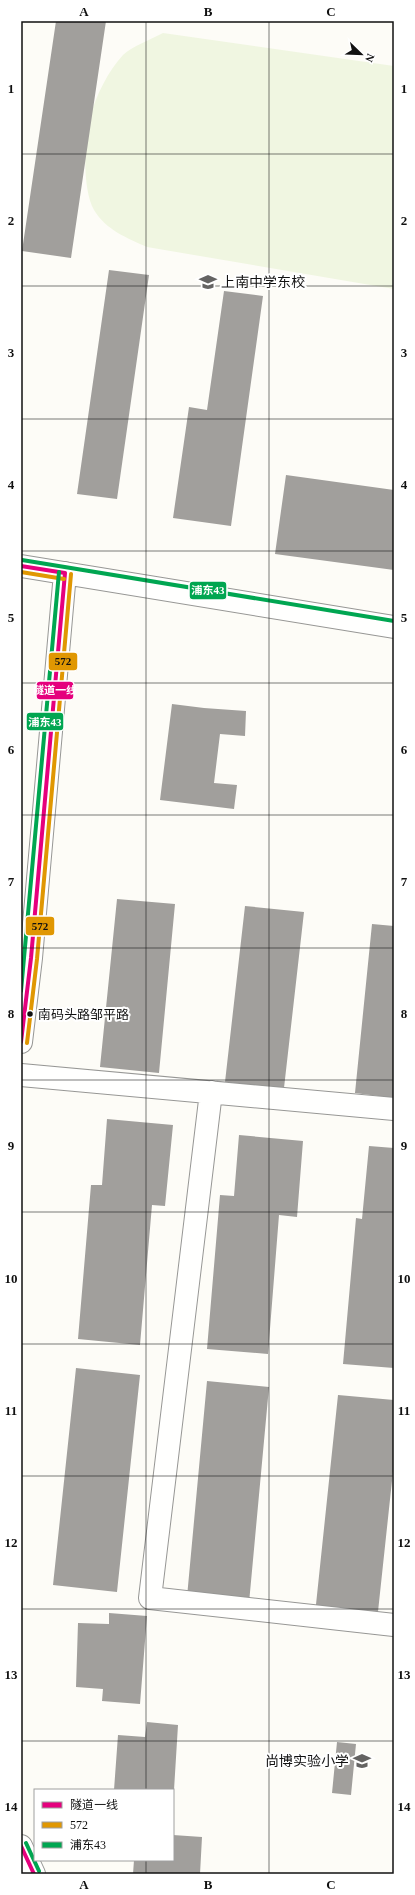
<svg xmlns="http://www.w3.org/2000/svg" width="415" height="1895" viewBox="0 0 415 1895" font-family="'Times New Roman','Noto Sans SC',serif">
	<rect width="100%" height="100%" fill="#fdfcf7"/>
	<path fill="#f0f6e1" d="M163,33L394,66V289L147,247C127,238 106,230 94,210C82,189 84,139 90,117C96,96 108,71 123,55C131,47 152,39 163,33Z"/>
	<path fill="#a19f9c" d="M56,21H106L71,258L22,251Z
		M109,270L149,275L117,499L77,494Z
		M224,291L263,296L231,526L173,518L189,407L207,410Z
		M286,475L394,490V570L275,554Z
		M172,704L204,708L246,711L245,736L220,734L214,783L237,785L234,809L160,800Z
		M117,899L175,904L159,1073L100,1067Z
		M245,906L304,912L284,1088L225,1082Z
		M372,924L394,926V1098L355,1093Z
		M107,1119L173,1125L165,1206L152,1205L140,1345L78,1339L91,1185H102Z
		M239,1135L303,1141L297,1217L279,1215L268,1354L207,1349L220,1195L234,1196Z
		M369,1146L394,1148V1368L343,1364L356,1218L362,1219Z
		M76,1368L140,1375L117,1592L53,1585Z
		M207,1381L269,1387L249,1603L187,1597Z
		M338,1395L394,1400V1462L377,1621L315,1614Z
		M109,1613L147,1616L140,1704L102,1701L103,1689L76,1687L78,1623L109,1624Z
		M147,1722L178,1725L174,1790H114L118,1735L145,1737Z
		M337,1742L356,1744L351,1795L332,1793Z
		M173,1835L202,1837L200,1874H133L134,1860H173Z"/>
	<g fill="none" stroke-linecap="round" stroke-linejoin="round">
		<g stroke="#979795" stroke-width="24">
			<path id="minor" d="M21,566L394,627
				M21,1042L31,958L65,573
				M21,1075L394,1109
				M211,1092L150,1598L394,1625
				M21,1846L34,1874"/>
		</g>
		<use href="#minor" stroke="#fffffe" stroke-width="22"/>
		<g stroke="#fff" stroke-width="7">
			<path id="bus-1" d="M21,566L65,573
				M21,1042L31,958L65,573
				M21,1846L34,1874"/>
		</g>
		<g stroke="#fff" stroke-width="7">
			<path id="bus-2" d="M21,572L64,579
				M27,1043L37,959L71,574"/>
		</g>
		<g stroke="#fff" stroke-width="7">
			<path id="bus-3" d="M22,560L394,621
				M21,991L59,572
				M26,1843L39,1871"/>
		</g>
		<use href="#bus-1" stroke="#e5007d" stroke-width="4"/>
		<use href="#bus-2" stroke="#e09702" stroke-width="4"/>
		<use href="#bus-3" stroke="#00a651" stroke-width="4"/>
	</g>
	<path fill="none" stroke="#111" stroke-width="1" stroke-opacity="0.55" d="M146,21V1790M269,21V1874M21,154H394M21,286H394M21,419H394M21,551H394M21,683H394M21,815H394M21,948H394M21,1080H394M21,1212H394M21,1344H394M21,1476H394M21,1609H394M21,1741H394M146,1860V1874"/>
	<defs>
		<g id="school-bare" transform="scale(1.38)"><path d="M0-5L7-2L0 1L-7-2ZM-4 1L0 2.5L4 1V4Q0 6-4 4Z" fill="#646362" stroke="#fff" stroke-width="2.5" paint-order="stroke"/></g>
	</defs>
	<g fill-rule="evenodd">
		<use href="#school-bare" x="208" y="282"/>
		<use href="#school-bare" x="362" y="1761"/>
	</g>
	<circle fill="#111" stroke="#fff" stroke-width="1.5" cx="30" cy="1014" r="3.5"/>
	<g text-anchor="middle" stroke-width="4" stroke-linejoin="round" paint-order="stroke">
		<g font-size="13" fill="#111" stroke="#fff" text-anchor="start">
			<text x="38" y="1019">南码头路邹平路</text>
		</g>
		<g font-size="14" fill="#111" stroke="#fff" text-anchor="start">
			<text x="221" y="287">上南中学东校</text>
			<text x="349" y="1766" text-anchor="end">尚博实验小学</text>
		</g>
	</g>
	<g stroke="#fff" stroke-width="1.5">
		<rect x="189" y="581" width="38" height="19" rx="4" fill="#00a651"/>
		<rect x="48" y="652" width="30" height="19" rx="4" fill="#e09702"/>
		<rect x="36" y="681" width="38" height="19" rx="4" fill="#e5007d"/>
		<rect x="26" y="712" width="38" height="19" rx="4" fill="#00a651"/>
		<rect x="25" y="916" width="30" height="20" rx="4" fill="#e09702"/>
	</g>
	<g font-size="11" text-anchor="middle" font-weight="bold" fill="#fff">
		<text x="208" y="594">浦东43</text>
		<text x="55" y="694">隧道一线</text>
		<text x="45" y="726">浦东43</text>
	</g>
	<g font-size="11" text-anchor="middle" font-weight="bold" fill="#111">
		<text x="63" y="665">572</text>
		<text x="40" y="930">572</text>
	</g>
	<rect width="415" height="1895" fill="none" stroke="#ffffff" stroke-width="44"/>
	<rect x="34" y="1789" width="140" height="72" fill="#ffffff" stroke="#a0a0a0"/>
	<rect x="42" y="1802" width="20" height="6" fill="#e5007d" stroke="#a0a0a0"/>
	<text x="70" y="1809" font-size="12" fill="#111111">隧道一线</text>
	<rect x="42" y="1822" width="20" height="6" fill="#e09702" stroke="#a0a0a0"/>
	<text x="70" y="1829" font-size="12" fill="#111111">572</text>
	<rect x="42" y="1842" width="20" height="6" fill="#00a651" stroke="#a0a0a0"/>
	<text x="70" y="1849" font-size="12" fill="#111111">浦东43</text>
	<g transform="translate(361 54) rotate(113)" stroke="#ffffff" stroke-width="3" paint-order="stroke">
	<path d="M0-3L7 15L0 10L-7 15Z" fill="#111111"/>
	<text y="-6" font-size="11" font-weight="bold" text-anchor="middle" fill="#111111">N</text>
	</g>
	<rect x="22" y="22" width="371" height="1851" fill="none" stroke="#111" stroke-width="1.5"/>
	<g font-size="13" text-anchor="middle" font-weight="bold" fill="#111">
		<text x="84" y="16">A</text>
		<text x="208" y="16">B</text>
		<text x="331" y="16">C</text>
		<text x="11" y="93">1</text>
		<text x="404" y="93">1</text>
		<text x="11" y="225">2</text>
		<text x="404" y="225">2</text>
		<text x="11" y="357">3</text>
		<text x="404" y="357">3</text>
		<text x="11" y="489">4</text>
		<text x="404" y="489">4</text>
		<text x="11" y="622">5</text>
		<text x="404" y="622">5</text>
		<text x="11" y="754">6</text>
		<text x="404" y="754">6</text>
		<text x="11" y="886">7</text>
		<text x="404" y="886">7</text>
		<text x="11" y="1018">8</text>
		<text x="404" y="1018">8</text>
		<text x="11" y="1150">9</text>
		<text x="404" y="1150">9</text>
		<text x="11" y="1283">10</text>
		<text x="404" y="1283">10</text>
		<text x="11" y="1415">11</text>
		<text x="404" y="1415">11</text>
		<text x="11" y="1547">12</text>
		<text x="404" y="1547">12</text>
		<text x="11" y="1679">13</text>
		<text x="404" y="1679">13</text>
		<text x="11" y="1811">14</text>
		<text x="404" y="1811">14</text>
		<text x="84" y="1889">A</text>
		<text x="208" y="1889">B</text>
		<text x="331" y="1889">C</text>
	</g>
</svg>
